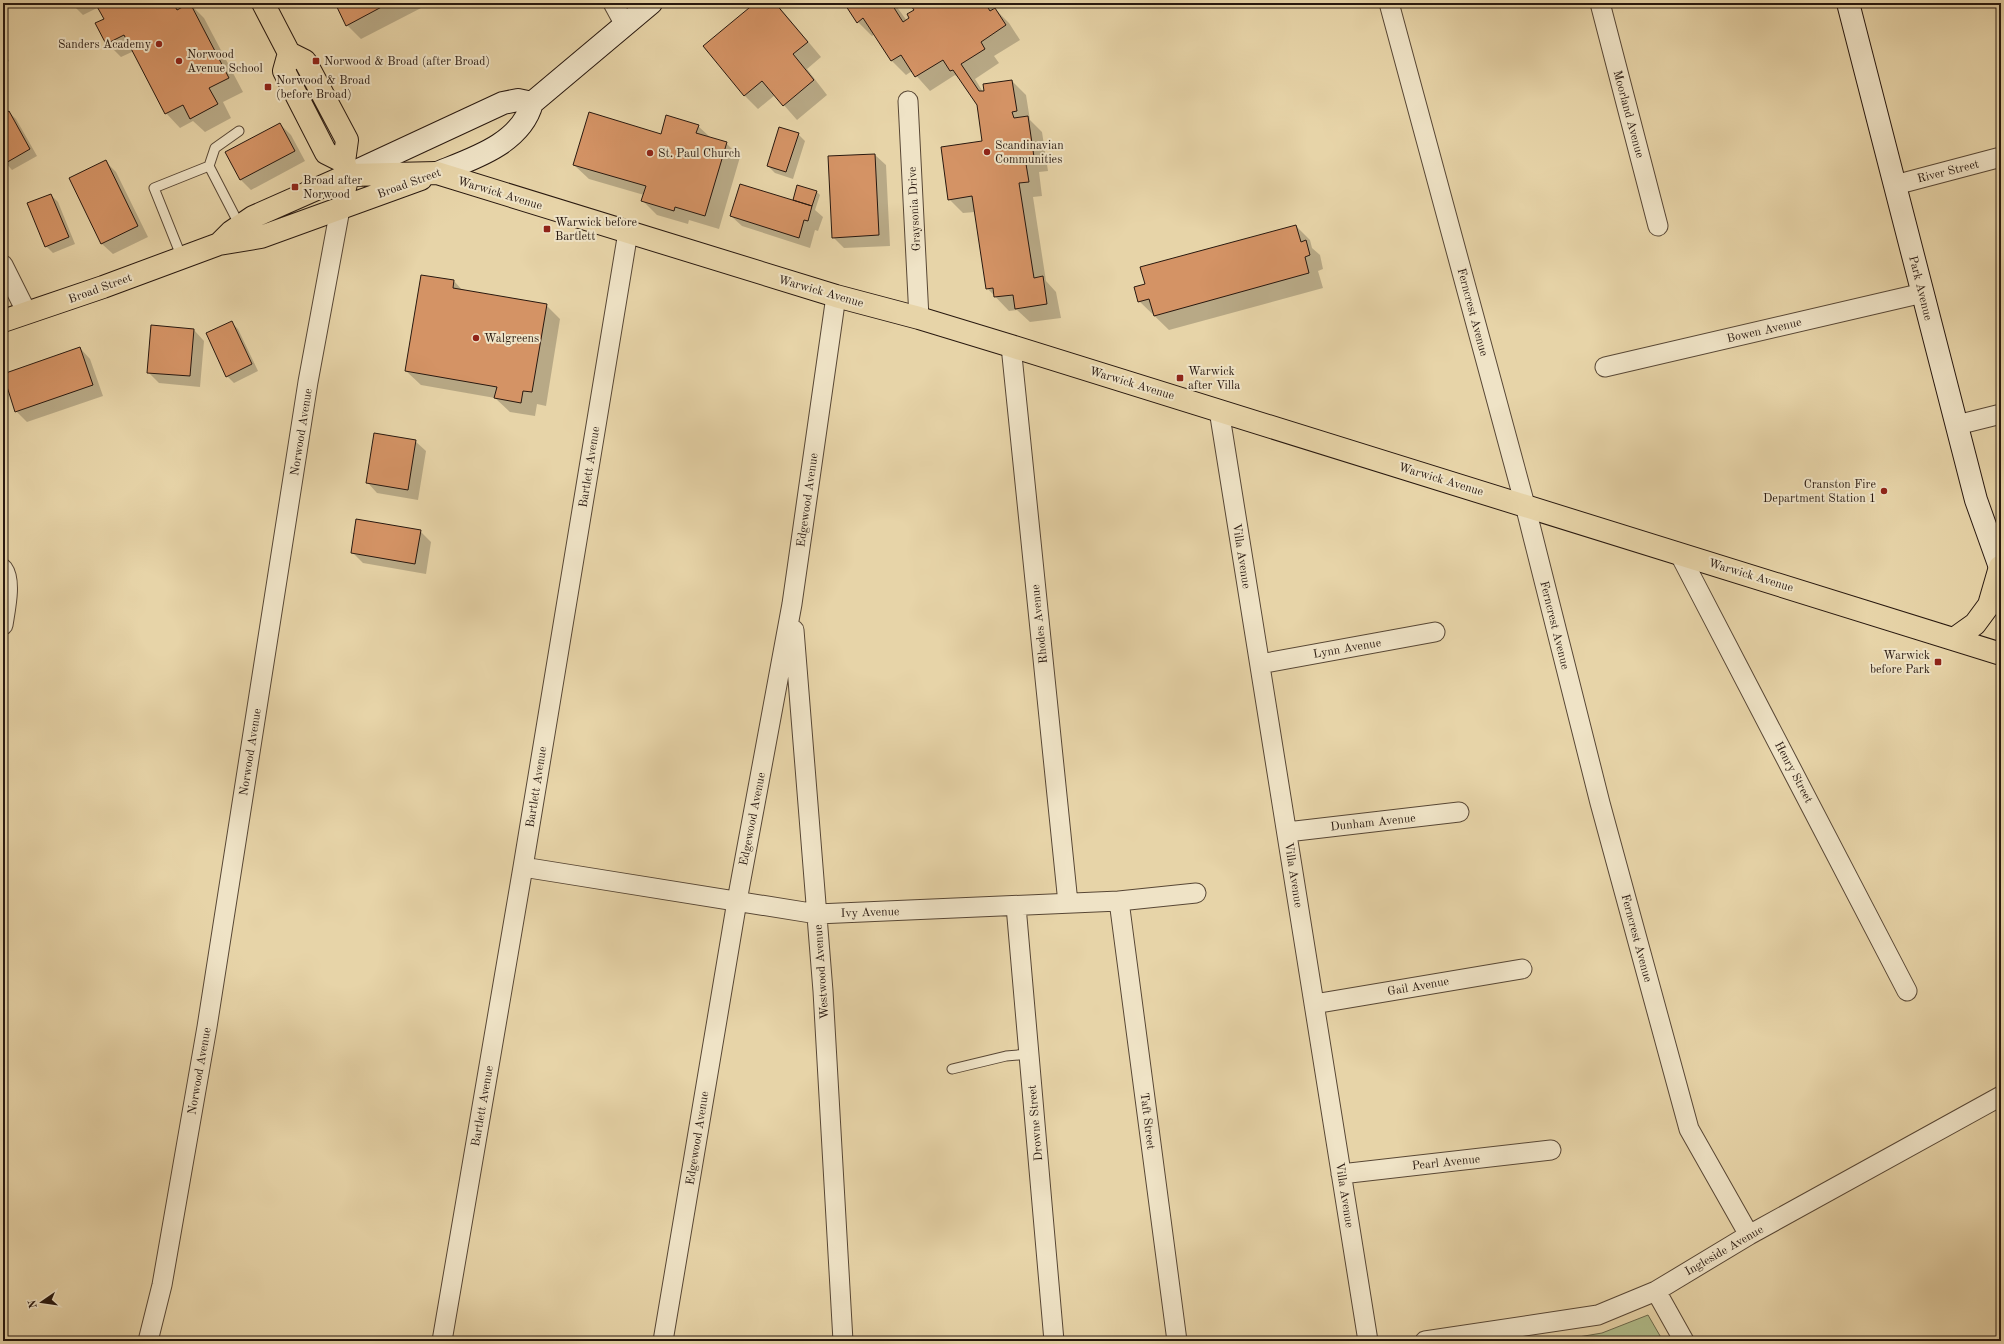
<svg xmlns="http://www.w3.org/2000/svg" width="2004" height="1344" viewBox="0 0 2004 1344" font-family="'Old Standard TT',serif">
	<rect width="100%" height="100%" fill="#e7d4a8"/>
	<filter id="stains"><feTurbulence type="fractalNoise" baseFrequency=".005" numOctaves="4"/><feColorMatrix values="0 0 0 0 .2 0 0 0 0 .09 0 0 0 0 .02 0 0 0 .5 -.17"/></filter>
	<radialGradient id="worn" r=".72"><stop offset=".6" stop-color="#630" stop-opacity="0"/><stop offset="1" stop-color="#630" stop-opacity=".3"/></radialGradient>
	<path fill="#b1bd8b" stroke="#6c6a4d" d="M1648,1315L1663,1341H1555L1602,1333Z"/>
	<path fill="#0003" d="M71,3H179L182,8L190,4L204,18L243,92L223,102L231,118L205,132L193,121L180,128L166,113L134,51L121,57L107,43L105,19L99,7L83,15Z
		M336,3H424L423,7L361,39L347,25Z
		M756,3H776L821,57L807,69L827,95L797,120L775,95L758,109L744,95Z
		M845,3H894L907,21L915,10L910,3H989L994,10L995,9L1009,23L1020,40L994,56L999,63L975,79L983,92L1012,81L1026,95L1030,120L1042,132L1048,171L1039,172L1042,196L1033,197L1046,281L1056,292L1061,318L1030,322L1017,310L1009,311L987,288L975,212L963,213L949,199L983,142L977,105L963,82L955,75L930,91L912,71L906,75L892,61L875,34L872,36L858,22Z
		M3,50L9,61L3,64Z
		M9,112L16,119L37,156L12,170L3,160V116Z
		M280,124L291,135L305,161L251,190L240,179Z
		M698,126L711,138L726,143L740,157L719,229L689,220L688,224L657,215L643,201L644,195L589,179L574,165L662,135Z
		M798,134L805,141L793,179L775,173L768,166Z
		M875,155L886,165L890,246L844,248L833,237Z
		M105,161L116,172L148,237L113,254L102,244L70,178Z
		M817,192L820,195L815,210L823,217L818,231L815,230L810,248L742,226L731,216L796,202L794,199Z
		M51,195L58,202L75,244L53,253L46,246Z
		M1296,226L1310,240L1312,248L1320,255L1323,269L1318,271L1323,288L1169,330L1139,301L1146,285Z
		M454,281L463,291L546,305L560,319L546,406L537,404L535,416L510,412L495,398L421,385L406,371Z
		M231,322L238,329L258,371L234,383L227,376Z
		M194,330L204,341L200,387L159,383L148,372Z
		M80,348L90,359L103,396L27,422L16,411Z
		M415,441L426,451L418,500L377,493L367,482Z
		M420,531L431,542L426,574L363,563L352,552Z"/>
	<path fill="#d49365" stroke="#28180f" d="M95,3H173L177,10L190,3L229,78L209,88L218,104L190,119L183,105L165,114L124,35L106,44L95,23L104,19Z
		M335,3H389L346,26Z
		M755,3H775L808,42L793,54L814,80L783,106L762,81L744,96L703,46Z
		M844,3H891L903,22L909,18L907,14L914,10L909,3H985L990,11L995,8L1006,25L981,42L985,49L961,64L979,91H984L983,84L1012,80L1017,111L1012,112L1014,118L1028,116L1034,157L1025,158L1029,182L1019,183L1034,278L1043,276L1047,304L1015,309L1013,295L994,297L993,288L986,289L972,196L948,200L941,147L982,141L977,105L953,70L950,71L943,60L915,77L901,55L891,61L863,18L857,23Z
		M9,111L30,149L4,164L3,115Z
		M589,112L661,134L666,115L699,125L696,133L727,142L705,216L675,207L674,211L641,201L646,186L573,165Z
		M280,123L295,151L240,180L225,152Z
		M779,127L799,133L786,172L767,166Z
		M875,154L879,235L832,238L828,156Z
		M106,160L138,226L101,244L69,178Z
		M740,184L812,206L808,221L804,220L799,238L730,216Z
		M797,185L817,191L812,206L793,200Z
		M51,194L69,237L45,247L27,203Z
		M1296,225L1301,242L1306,240L1310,255L1305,257L1309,273L1154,316L1149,299L1138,302L1134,287L1145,284L1140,267Z
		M421,275L454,280L453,288L547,304L532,392L523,391L521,403L494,398L497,387L405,371Z
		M232,321L252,364L226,377L206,333Z
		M151,325L194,329L190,376L147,373Z
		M80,347L93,385L15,412L3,374Z
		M374,433L416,440L408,490L366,483Z
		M356,519L421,530L415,564L351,553Z"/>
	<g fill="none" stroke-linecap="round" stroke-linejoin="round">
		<g stroke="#584735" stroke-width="11">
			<path id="service" d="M209,166L215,148L239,131
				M182,258L154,188L209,166L240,226
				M952,1069L1006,1056L1029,1054"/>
		</g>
		<g stroke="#584735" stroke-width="21">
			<path id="minor" d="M613,3L625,25
				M1389,3L1525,505L1600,803L1689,1129L1749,1235
				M1600,3L1658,226
				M908,101L919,318
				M1895,185L2001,157
				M3,265L27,313
				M1011,346L1068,903
				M1605,367L1923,293
				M1219,410L1368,1341
				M1957,425L2001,414
				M1679,553L1907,991
				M3,569C12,581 5,611 3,625
				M794,630L823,991L843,1341
				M1260,664L1435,632
				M1287,832L1459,812
				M523,867L817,914L1119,901L1196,893
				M1119,901L1177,1341
				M1016,906L1054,1341
				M1314,1004L1522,969
				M1341,1174L1551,1150
				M1656,1291L1684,1341
				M148,1341L162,1285L207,1027L308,382L340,209
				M442,1341L523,867L628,232
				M663,1341L737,901L792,604L836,296
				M1425,1341L1598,1315L1656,1291L1749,1235L2001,1096"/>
		</g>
		<g stroke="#28180f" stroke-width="24">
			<path id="secondary" d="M1848,3L1976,500L2001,570
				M437,173C472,159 521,144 532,103L651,3
				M348,175L503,103L518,100L532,103"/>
		</g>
		<g stroke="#28180f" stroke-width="24">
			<path id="primary" d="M263,3L289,53L305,61L347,140L344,162L348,175L345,188
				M289,53L284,71L326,153L344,162
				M219,244L231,232L253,217L348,175L437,173L836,296L919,318L1011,346L2001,654
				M3,321L103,287L219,244L261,237L421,179
				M1954,639L1975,624L1989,605L2000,567"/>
		</g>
		<use href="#service" stroke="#efe3c6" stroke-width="9"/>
		<use href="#minor" stroke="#efe3c6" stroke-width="19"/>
		<use href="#secondary" stroke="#efe3c6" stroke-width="22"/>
		<use href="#primary" stroke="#e7d4a8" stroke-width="22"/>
	</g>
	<g fill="#8f2418" stroke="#efe3c6" stroke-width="1.5">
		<circle cx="159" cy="44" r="4"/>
		<circle cx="179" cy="61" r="4"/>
		<rect x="312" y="57" width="8" height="8" rx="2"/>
		<rect x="264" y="83" width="8" height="8" rx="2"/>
		<circle cx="987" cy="152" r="4"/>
		<circle cx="650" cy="153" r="4"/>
		<rect x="291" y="183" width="8" height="8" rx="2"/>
		<rect x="543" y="225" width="8" height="8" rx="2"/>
		<circle cx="476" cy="338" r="4"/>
		<rect x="1176" y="374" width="8" height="8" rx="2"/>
		<circle cx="1884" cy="491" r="4"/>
		<rect x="1934" y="658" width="8" height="8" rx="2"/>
	</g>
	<g text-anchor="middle" stroke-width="4" stroke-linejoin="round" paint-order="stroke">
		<g font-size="12" fill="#28180f" stroke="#efe3c6" text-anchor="start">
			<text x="151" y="48" text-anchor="end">Sanders Academy</text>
			<text x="187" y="58">Norwood<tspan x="187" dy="14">Avenue School</tspan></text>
			<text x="324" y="65">Norwood &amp; Broad (after Broad)</text>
			<text x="276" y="84">Norwood &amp; Broad<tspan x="276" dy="14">(before Broad)</tspan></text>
			<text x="995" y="149">Scandinavian<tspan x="995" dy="14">Communities</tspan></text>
			<text x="658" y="157">St. Paul Church</text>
			<text x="303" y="184">Broad after<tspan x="303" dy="14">Norwood</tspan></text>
			<text x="555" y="226">Warwick before<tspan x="555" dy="14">Bartlett</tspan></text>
			<text x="484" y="342">Walgreens</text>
			<text x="1188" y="375">Warwick<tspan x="1188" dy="14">after Villa</tspan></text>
			<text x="1876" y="488" text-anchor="end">Cranston Fire<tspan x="1876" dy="14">Department Station 1</tspan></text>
			<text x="1930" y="659" text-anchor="end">Warwick<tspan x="1930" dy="14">before Park</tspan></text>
		</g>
		<g font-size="12" fill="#28180f" stroke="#efe3c6">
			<text transform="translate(1629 114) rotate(75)" y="4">Moorland Avenue</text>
			<text transform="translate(1948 171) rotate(-14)" y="4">River Street</text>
			<text transform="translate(409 183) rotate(-20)" y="4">Broad Street</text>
			<text transform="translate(500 193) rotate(17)" y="4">Warwick Avenue</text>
			<text transform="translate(914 209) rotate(-93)" y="4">Graysonia Drive</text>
			<text transform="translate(100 288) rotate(-20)" y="4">Broad Street</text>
			<text transform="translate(1921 288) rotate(76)" y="4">Park Avenue</text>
			<text transform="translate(821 291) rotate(16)" y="4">Warwick Avenue</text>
			<text transform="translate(1473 312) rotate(75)" y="4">Ferncrest Avenue</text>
			<text transform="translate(1764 330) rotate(-13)" y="4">Bowen Avenue</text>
			<text transform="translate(1132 383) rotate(17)" y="4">Warwick Avenue</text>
			<text transform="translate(301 432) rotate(-81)" y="4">Norwood Avenue</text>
			<text transform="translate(589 467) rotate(-81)" y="4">Bartlett Avenue</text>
			<text transform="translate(1441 479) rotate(17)" y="4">Warwick Avenue</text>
			<text transform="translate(807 500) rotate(-82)" y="4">Edgewood Avenue</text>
			<text transform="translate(1242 556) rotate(81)" y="4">Villa Avenue</text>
			<text transform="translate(1751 575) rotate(17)" y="4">Warwick Avenue</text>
			<text transform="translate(1039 624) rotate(-96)" y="4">Rhodes Avenue</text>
			<text transform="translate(1555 625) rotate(76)" y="4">Ferncrest Avenue</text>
			<text transform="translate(1347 648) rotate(-10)" y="4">Lynn Avenue</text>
			<text transform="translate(250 752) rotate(-81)" y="4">Norwood Avenue</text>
			<text transform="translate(1794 772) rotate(62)" y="4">Henry Street</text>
			<text transform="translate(536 787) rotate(-81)" y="4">Bartlett Avenue</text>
			<text transform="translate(752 819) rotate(-79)" y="4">Edgewood Avenue</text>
			<text transform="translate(1373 822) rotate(-6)" y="4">Dunham Avenue</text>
			<text transform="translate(1294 875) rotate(81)" y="4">Villa Avenue</text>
			<text transform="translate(870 912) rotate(-2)" y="4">Ivy Avenue</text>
			<text transform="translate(1637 938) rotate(75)" y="4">Ferncrest Avenue</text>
			<text transform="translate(821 972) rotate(-94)" y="4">Westwood Avenue</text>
			<text transform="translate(1418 986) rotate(-10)" y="4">Gail Avenue</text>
			<text transform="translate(199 1071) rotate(-80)" y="4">Norwood Avenue</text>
			<text transform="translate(482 1106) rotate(-80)" y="4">Bartlett Avenue</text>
			<text transform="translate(1148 1121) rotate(83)" y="4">Taft Street</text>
			<text transform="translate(1035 1123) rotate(-95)" y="4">Drowne Street</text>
			<text transform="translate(697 1138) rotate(-81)" y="4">Edgewood Avenue</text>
			<text transform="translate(1446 1162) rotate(-6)" y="4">Pearl Avenue</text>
			<text transform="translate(1345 1195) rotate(81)" y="4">Villa Avenue</text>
			<text transform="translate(1724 1250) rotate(-30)" y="4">Ingleside Avenue</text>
		</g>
	</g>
	<rect width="2004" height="1344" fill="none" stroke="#e7d4a8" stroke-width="16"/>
	<rect x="4" y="4" width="1996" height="1336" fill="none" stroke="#28180f" stroke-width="2"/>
	<rect x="8" y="8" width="1988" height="1328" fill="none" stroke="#28180f"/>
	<g transform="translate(42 1302) rotate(257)" stroke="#efe3c6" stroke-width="3" paint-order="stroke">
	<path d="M0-3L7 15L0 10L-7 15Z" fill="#28180f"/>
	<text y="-6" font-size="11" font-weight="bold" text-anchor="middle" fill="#28180f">N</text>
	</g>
	<rect width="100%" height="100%" filter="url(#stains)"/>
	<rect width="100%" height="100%" fill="url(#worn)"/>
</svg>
